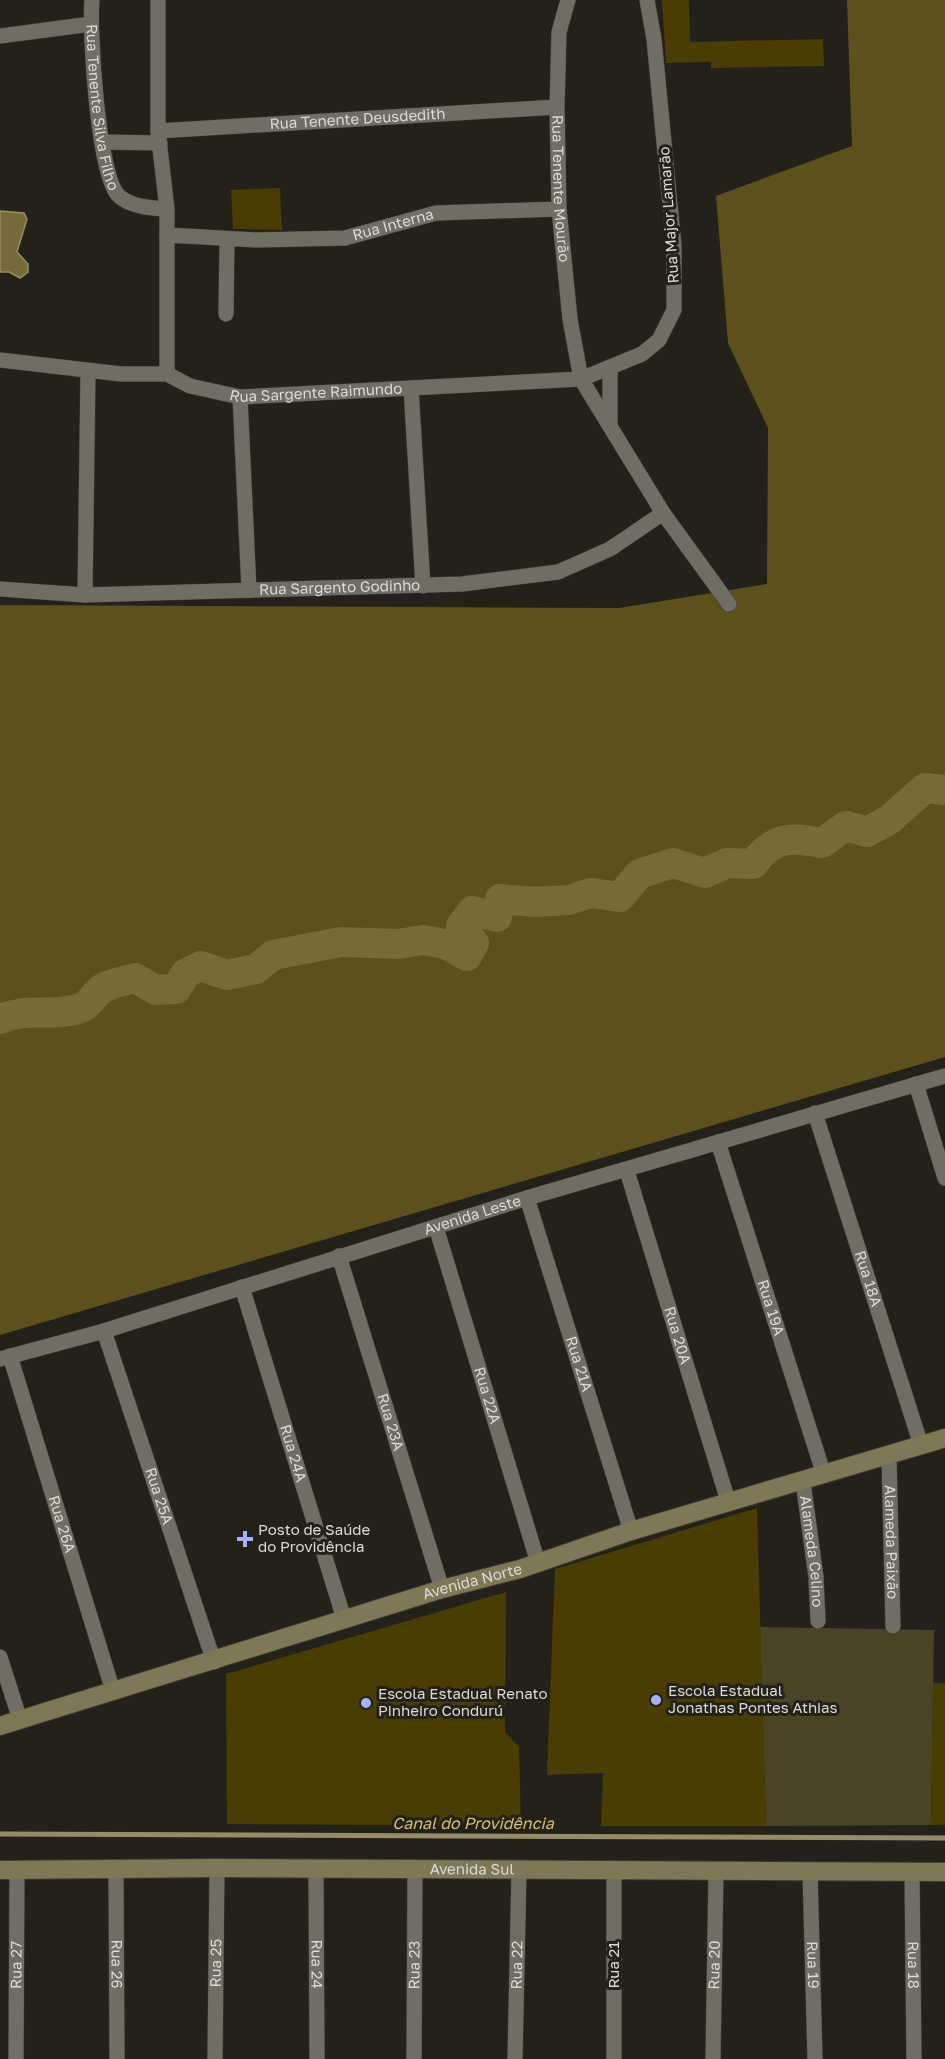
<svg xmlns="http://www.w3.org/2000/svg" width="945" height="2059" viewBox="0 0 945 2059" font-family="'Golos Text',sans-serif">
	<rect width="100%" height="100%" fill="#232119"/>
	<path fill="#4a4326" d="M760,1627L934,1630L931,1825L766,1826Z"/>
	<path fill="#5d501d" d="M847,0H945V1057L0,1335V605L619,608L767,584L768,428L728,343L716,196L852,146Z"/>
	<path fill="#776a38" stroke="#958c67" stroke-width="1.5" d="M0,211L24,213L27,219L17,252L28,264V272L20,278L9,272H0Z"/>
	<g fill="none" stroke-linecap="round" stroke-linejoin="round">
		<path stroke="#958c67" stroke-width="5" d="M0,1834L945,1838"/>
		<path stroke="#776a38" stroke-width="30" d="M0,1019C27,1007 56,1018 83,1007C90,1004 94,995 100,990C109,983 125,981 135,978L156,990L176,989L186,973L201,966L227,975L256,969L273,955L341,942L398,944L423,940L445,944L467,956L474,943L461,926L472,911L497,917L500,899L535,902L569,900L591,893L620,897L639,874L673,863L705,873L727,863L753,864C774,836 790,837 822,843L846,826L867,832L889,820L925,788L945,790"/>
	</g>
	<path fill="#493d04" d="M662,0H689L690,42L823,39L824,66L711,68V62L666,63Z
		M280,188L282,230L233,229L231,190Z
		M757,1508L766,1826H601L603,1773L547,1775L555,1569Z
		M506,1592L505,1732L519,1747L521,1826L227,1824L226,1674Z
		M933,1683H945V1825H931Z"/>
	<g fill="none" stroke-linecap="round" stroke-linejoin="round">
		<g stroke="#3f3d36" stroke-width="16">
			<g id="street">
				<path id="s1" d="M92,0C89,30 98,178 119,196C131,207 152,208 167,209"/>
				<path d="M158,0V131L167,209V374"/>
				<path id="s2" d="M568,0L559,32L557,107L559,209L570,319L581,379L663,513L729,604"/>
				<path d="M0,36L91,24"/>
				<path id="s3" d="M158,131L557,107"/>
				<path d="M103,142L160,143"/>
				<path id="s4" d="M167,235L256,240L345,238L436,213L559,209"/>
				<path d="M226,314L227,240"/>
				<path id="s5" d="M0,360L121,374H167L190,386L240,397L581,379L642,354L659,340L674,310V246L654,39L647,0"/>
				<path d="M411,388L423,586"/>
				<path d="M240,397L249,590"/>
				<path d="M610,426V367"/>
				<path id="s6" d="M0,589L85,595L462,584L558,572L610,549L663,513"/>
				<path d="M85,595L88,371"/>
				<path d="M916,1084L945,1178"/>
				<path id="s7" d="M815,1113L921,1445"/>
				<path id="s8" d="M718,1142L824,1475"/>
				<path id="s9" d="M627,1171L728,1501"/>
				<path id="s10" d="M527,1198L631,1531"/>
				<path id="s11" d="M436,1227L538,1563"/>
				<path id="s12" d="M339,1256L442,1589"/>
				<path id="s13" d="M242,1287L344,1619"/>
				<path id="s14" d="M104,1331L214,1662"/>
				<path id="s15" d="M10,1356L113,1691"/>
				<path id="s16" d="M0,1359L104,1331L527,1198L945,1076"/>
				<path id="s17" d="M889,1456L893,1626"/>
				<path id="s18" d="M803,1482L816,1577L818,1621"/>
				<path d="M0,1657L20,1720"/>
				<path id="s19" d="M116,1868L117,2059"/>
				<path id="s20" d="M316,1870L317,2059"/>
				<path d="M614,1871V2059"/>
				<path id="s21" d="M810,1871L815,2059"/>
				<path id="s22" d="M912,1871L914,2059"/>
				<path id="s23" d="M16,2059L17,1870"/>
				<path id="s24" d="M215,2059L217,1868"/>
				<path id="s25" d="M414,2059L415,1869"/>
				<path id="s26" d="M515,2059L519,1871"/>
				<path id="s27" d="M713,2059L716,1871"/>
			</g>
		</g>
		<g stroke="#3f3d36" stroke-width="20">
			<g id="secondary">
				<path id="s28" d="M0,1726L442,1589L520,1569L631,1531L945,1438"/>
				<path id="s29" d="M0,1870L217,1868L945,1872"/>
			</g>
		</g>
		<use href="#street" stroke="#706d63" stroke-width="15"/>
		<use href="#secondary" stroke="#807756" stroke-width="18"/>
	</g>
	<g fill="#a4b2fc" stroke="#232119" stroke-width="2">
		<path d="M242 1530h6v6h6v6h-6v6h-6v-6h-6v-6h6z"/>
		<circle cx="656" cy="1700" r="6"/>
		<circle cx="366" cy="1703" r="6"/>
	</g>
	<g text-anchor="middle" stroke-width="6" stroke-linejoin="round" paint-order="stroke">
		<g font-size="15" fill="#dcdad5" stroke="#232119">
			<text dy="5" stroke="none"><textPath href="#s1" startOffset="108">Rua Tenente Silva Filho</textPath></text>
			<text dy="5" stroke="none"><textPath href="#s3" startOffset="200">Rua Tenente Deusdedith</textPath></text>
			<text dy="5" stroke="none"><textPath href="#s2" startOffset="190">Rua Tenente Mourão</textPath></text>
			<text transform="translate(669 215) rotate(-94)" y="5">Rua Major Lamarão</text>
			<text dy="5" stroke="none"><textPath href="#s4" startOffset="228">Rua Interna</textPath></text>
			<text dy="5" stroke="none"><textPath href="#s5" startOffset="321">Rua Sargente Raimundo</textPath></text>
			<text dy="5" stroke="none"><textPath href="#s6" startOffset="340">Rua Sargento Godinho</textPath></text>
			<text dy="5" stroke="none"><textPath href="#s16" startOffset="494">Avenida Leste</textPath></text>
			<text dy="5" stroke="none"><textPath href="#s7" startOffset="174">Rua 18A</textPath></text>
			<text dy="5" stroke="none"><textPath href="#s8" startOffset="174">Rua 19A</textPath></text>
			<text dy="5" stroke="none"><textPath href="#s9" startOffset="172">Rua 20A</textPath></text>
			<text dy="5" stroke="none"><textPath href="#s10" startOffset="174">Rua 21A</textPath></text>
			<text dy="5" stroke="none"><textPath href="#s11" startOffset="176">Rua 22A</textPath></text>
			<text dy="5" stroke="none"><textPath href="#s12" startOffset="174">Rua 23A</textPath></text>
			<text dy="5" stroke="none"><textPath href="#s13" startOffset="174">Rua 24A</textPath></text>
			<text dy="5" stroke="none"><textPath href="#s14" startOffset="174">Rua 25A</textPath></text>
			<text dy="5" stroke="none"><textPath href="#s15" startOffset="176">Rua 26A</textPath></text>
			<text dy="5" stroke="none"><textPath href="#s17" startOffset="86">Alameda Paixão</textPath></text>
			<text dy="5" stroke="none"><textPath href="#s18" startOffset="70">Alameda Celino</textPath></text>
			<text dy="5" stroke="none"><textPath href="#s28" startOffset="494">Avenida Norte</textPath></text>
			<text dy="5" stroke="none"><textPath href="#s29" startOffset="472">Avenida Sul</textPath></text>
			<text dy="5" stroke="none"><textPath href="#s24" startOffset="96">Rua 25</textPath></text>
			<text dy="5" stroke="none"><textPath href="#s23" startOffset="94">Rua 27</textPath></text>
			<text dy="5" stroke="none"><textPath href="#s19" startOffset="96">Rua 26</textPath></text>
			<text dy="5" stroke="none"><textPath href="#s20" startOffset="94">Rua 24</textPath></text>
			<text dy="5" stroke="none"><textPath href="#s25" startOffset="94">Rua 23</textPath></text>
			<text dy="5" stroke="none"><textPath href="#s26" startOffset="94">Rua 22</textPath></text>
			<text transform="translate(614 1965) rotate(-90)" y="5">Rua 21</text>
			<text dy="5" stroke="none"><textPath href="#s27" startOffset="94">Rua 20</textPath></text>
			<text dy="5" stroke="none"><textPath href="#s21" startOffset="94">Rua 19</textPath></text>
			<text dy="5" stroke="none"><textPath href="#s22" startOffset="94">Rua 18</textPath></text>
		</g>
		<g font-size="15" fill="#dcdad5" stroke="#232119" text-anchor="start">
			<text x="258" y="1535">Posto de Saúde<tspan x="258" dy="17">do Providência</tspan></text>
			<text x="668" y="1696">Escola Estadual<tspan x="668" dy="17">Jonathas Pontes Athias</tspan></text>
			<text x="378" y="1699">Escola Estadual Renato<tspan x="378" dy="17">Pinheiro Condurú</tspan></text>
		</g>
		<g font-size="16" font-style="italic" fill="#d4c071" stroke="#232119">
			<text x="473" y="1829">Canal do Providência</text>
		</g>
	</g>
</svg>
